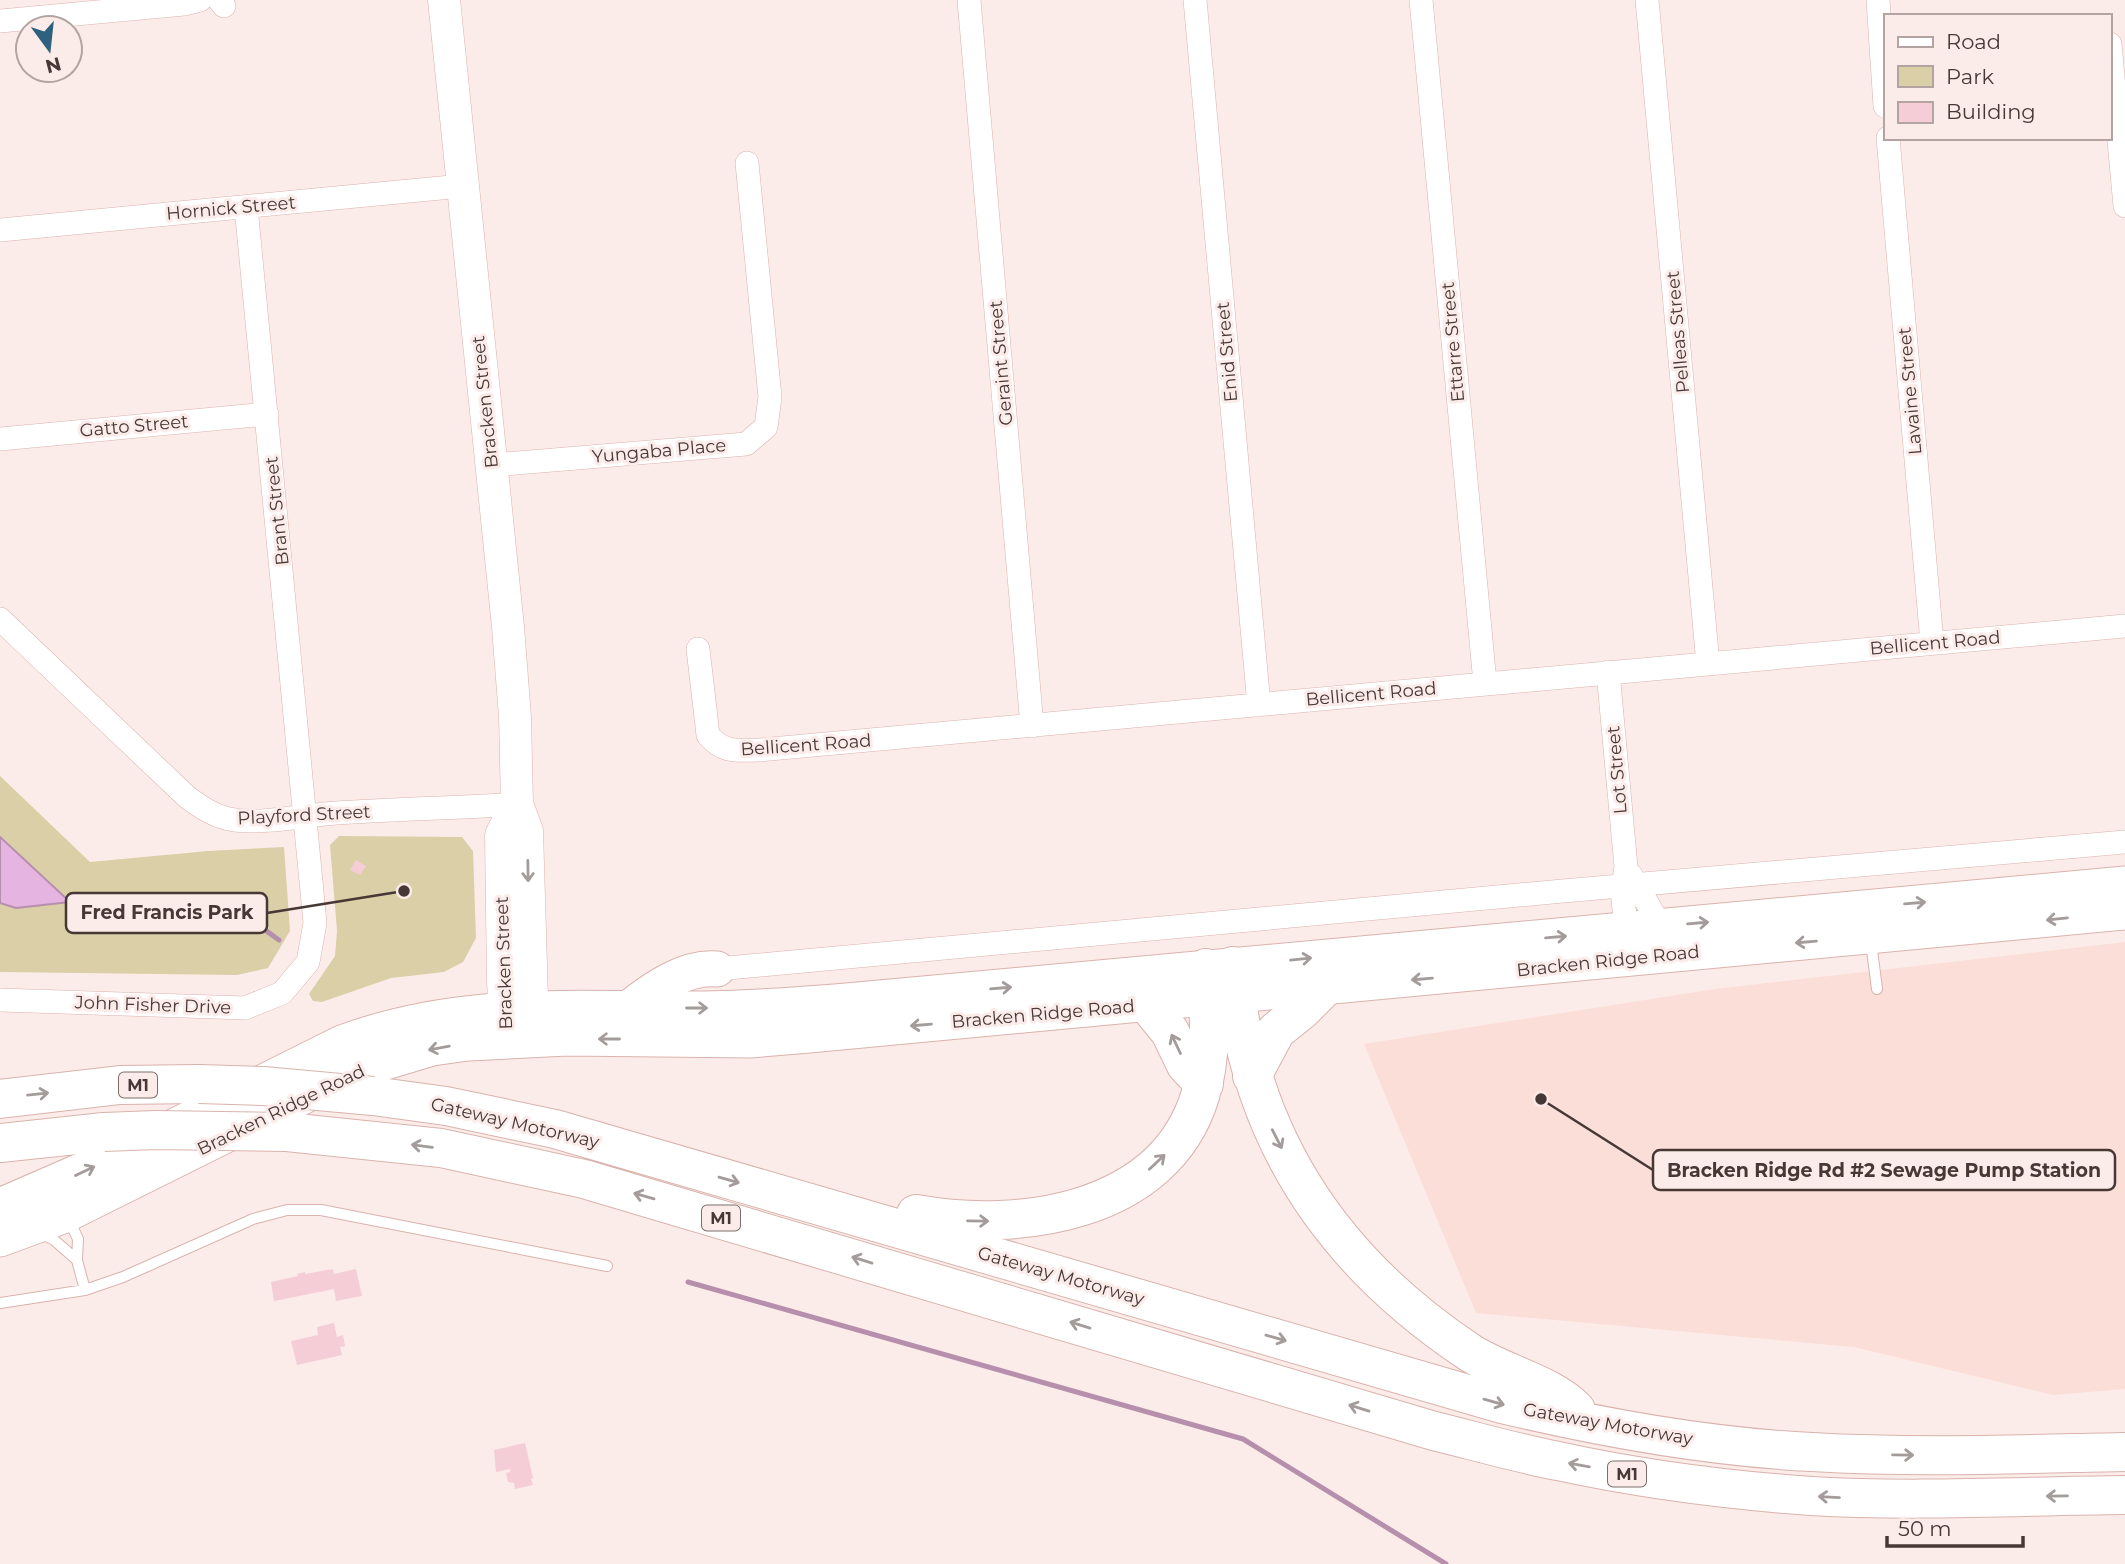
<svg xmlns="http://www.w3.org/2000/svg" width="2125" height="1564" viewBox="0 0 2125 1564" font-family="Montserrat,sans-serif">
	<rect width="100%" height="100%" fill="#fcece9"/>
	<path fill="#fbded8" d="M2125,942V1389L2053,1395L1854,1347L1476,1313L1364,1044L1715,989Z"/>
	<path fill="#dbcfa7" d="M0,776L90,862L208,851L284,847L290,931L268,968L237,975L0,972Z
		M339,836L462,837L473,851L476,938L463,962L444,972L391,978L322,1002L313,1001L309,994L335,956L337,931L330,845Z"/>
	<path fill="#e5b4e1" stroke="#b68fad" stroke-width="2" d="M0,837L70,902L16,908L0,903Z"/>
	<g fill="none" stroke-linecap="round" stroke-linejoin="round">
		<path stroke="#b68fad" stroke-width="5" d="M70,902L116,916L251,920L279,940
			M688,1282L1243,1439L1446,1564"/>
	</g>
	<path fill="#f4cdd7" d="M356,860L366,866L360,875L350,870Z
		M333,1269L334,1274L356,1269L362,1296L336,1301L334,1289L274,1301L271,1282L298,1276L297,1274L305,1272V1274Z
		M334,1323L337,1337L343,1335L345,1346L340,1347L342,1355L297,1365L291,1341L318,1335L317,1327Z
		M525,1443L533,1478L531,1479L533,1485L515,1489L514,1483L508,1482L506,1473L510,1472V1469L496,1472L494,1450Z"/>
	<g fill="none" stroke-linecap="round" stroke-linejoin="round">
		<g stroke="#d9b3ac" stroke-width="12">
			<path id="lane" d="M1871,942L1877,989
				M68,1218L78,1239L77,1260L85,1290
				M40,1233L54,1240L77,1260
				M0,1303L85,1290L123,1277L253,1219L287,1210H321L607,1266"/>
		</g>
		<g stroke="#d9b3ac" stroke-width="24">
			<path id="street" d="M219,0L224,6
				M969,0L1032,726
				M1195,0L1259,705
				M1421,0L1485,683
				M1647,0L1708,664
				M1878,0L1885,106
				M0,21L184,4L200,0
				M2110,44L2125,206
				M1888,138L1932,643
				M0,230L462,186
				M0,439L267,414
				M492,465L746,444L766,427L770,397L747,163
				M0,619L187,797C202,808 217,818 235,820C264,824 306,815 336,813C396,809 457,808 517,804
				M698,649L708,735C724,754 738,750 760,750L2125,626
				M1608,672L1626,867C1622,891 1619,919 1638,937
				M1631,875L1661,927
				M717,969L1563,891L2125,842
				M0,1000L245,1008L282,993L308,962L315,923L246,207"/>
		</g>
		<g stroke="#d9b3ac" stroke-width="33">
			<path id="secondary" d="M444,0L508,627L515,717L517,804L527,831L533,1033
				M506,1037L503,981L501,835L517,804"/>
		</g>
		<g stroke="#d9b3ac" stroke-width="37">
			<path id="primary" d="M629,1008C653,989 685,966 717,969
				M0,1206L115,1156L342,1043C463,998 578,1010 704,1009C752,1008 800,1005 847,1001L2125,884
				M0,1239L65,1215L352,1072L432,1048L468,1043L567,1038L750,1040L809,1035L2125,912"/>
		</g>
		<g stroke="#d9b3ac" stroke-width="40">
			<path id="highway" d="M1233,966C1246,1134 1331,1260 1469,1352C1501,1373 1552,1384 1576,1410
				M1148,1005L1170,1032L1186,1065L1204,1084
				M1252,1076L1276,1031L1301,1011L1323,989
				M373,1096L446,1106L555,1129L1502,1404C1603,1428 1708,1447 1812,1452C1916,1458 2021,1454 2125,1452
				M0,1099L120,1085L199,1084
				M287,1132L441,1148L584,1179L1434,1431C1475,1441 1516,1453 1558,1461C1641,1479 1726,1490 1811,1496C1915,1502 2021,1496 2125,1495
				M0,1143L104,1132
				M916,1214C1019,1233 1164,1213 1200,1096C1213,1055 1209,1011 1206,968"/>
		</g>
		<use href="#lane" stroke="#fff" stroke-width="10"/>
		<use href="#street" stroke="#fff" stroke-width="23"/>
		<use href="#secondary" stroke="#fff" stroke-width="32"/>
		<use href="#primary" stroke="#fff" stroke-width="35"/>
		<use href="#highway" stroke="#fff" stroke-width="38"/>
		<g stroke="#d9b3ac" stroke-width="40" stroke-linecap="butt">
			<path id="highway-bridge" d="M199,1084L263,1086L373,1096
				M104,1132L156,1130L287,1132"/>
		</g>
		<use href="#highway-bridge" stroke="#fff" stroke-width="38"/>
	</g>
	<defs><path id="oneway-shaft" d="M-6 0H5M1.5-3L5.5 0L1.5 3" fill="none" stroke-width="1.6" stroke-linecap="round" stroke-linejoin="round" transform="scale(1.75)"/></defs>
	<g stroke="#a39c9a">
		<use href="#oneway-shaft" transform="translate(528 871) rotate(89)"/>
		<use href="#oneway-shaft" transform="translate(1915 903) rotate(-5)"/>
		<use href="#oneway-shaft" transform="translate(2057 919) rotate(174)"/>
		<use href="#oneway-shaft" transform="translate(1698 923) rotate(-5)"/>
		<use href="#oneway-shaft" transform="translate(1556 937) rotate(-5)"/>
		<use href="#oneway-shaft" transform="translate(1806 942) rotate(175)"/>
		<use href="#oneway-shaft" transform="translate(1301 959) rotate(-6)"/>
		<use href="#oneway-shaft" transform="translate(1422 979) rotate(175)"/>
		<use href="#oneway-shaft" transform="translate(1001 988) rotate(-5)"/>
		<use href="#oneway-shaft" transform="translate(697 1008)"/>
		<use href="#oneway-shaft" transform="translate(921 1025) rotate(175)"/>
		<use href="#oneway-shaft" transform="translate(609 1039) rotate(-180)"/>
		<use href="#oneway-shaft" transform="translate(1176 1044) rotate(-115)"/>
		<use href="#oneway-shaft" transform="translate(439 1048) rotate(170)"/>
		<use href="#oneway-shaft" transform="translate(38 1094) rotate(-6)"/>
		<use href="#oneway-shaft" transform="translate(1277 1139) rotate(63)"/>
		<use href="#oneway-shaft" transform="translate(422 1146) rotate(-173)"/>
		<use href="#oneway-shaft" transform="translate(1157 1162) rotate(-43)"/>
		<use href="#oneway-shaft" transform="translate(85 1171) rotate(-25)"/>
		<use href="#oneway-shaft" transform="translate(729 1180) rotate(16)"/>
		<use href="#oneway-shaft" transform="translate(644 1196) rotate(-164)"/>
		<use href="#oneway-shaft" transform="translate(978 1221) rotate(1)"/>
		<use href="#oneway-shaft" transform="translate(862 1260) rotate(-163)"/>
		<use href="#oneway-shaft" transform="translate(1080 1325) rotate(-163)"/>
		<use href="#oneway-shaft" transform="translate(1276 1338) rotate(16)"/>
		<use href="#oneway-shaft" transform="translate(1494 1402) rotate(16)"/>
		<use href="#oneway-shaft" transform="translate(1359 1408) rotate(-163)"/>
		<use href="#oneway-shaft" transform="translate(1903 1455) rotate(1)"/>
		<use href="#oneway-shaft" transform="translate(1579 1465) rotate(-170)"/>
		<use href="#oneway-shaft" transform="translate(2057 1496) rotate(179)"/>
		<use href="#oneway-shaft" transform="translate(1829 1497) rotate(-177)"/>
	</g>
	<g text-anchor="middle" stroke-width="6" stroke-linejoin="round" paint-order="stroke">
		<g fill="#fcece9" stroke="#7d6e6b" stroke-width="2">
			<rect x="119" y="1072.5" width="38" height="25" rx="5"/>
			<rect x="702" y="1205.5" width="38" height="25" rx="5"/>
			<rect x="1608" y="1461.5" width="38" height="25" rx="5"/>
		</g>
		<g font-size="16" font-weight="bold" fill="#473835">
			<text x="138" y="1091">M1</text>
			<text x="721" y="1224">M1</text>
			<text x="1627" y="1480">M1</text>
		</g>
		<g font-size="18" fill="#473835" stroke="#fcece9">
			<text transform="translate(231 208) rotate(-5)" y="6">Hornick Street</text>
			<text transform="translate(1678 332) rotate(-95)" y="6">Pelleas Street</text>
			<text transform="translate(1453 342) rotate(-95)" y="6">Ettarre Street</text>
			<text transform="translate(1227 352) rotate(-95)" y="6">Enid Street</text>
			<text transform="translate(1001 363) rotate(-95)" y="6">Geraint Street</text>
			<text transform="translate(1910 391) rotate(-95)" y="6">Lavaine Street</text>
			<text transform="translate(485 402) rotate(-96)" y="6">Bracken Street</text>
			<text transform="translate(134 426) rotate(-5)" y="6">Gatto Street</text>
			<text transform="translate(659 451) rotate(-5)" y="6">Yungaba Place</text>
			<text transform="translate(277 511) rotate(-96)" y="6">Brant Street</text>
			<text transform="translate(1935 643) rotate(-5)" y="6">Bellicent Road</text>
			<text transform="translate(1371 694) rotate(-5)" y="6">Bellicent Road</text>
			<text transform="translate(806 745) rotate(-4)" y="6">Bellicent Road</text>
			<text transform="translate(1617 770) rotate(-95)" y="6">Lot Street</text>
			<text transform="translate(304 815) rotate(-3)" y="6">Playford Street</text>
			<text transform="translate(1608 961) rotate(-6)" y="6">Bracken Ridge Road</text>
			<text transform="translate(504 963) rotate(-92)" y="6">Bracken Street</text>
			<text transform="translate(153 1005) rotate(2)" y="6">John Fisher Drive</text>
			<text transform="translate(1043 1014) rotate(-5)" y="6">Bracken Ridge Road</text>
			<text transform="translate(281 1110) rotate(-26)" y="6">Bracken Ridge Road</text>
			<text transform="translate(515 1123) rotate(13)" y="6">Gateway Motorway</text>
			<text transform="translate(1061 1276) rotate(16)" y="6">Gateway Motorway</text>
			<text transform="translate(1608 1424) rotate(10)" y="6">Gateway Motorway</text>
		</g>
	</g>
	<path fill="none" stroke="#473835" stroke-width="2.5" d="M404 891L267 913M1541 1099L1653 1170"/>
	<g fill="#473835" stroke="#fcece9" stroke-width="2.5">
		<circle cx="404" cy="891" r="7"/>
		<circle cx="1541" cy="1099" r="7"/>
	</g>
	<g fill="#fcece9" stroke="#473835" stroke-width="2.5">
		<rect x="66" y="893" width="201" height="40" rx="7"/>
		<rect x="1653" y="1150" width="462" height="40" rx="7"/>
	</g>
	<g font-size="19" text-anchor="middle" font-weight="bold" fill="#473835">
		<text x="167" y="919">Fred Francis Park</text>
		<text x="1884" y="1177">Bracken Ridge Rd #2 Sewage Pump Station</text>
	</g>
	<rect x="1884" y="14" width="228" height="126" fill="#fcece9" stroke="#b4a4a1" stroke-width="2"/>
	<rect x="1898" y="37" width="35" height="10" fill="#ffffff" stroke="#b4a4a1" stroke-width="2"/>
	<text x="1946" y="49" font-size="21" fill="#473835">Road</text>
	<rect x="1898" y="66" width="35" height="21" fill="#dbcfa7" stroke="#b4a4a1" stroke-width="2"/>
	<text x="1946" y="84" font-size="21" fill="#473835">Park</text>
	<rect x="1898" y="102" width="35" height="21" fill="#f4cdd7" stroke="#b4a4a1" stroke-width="2"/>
	<text x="1946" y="119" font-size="21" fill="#473835">Building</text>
	<g transform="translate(49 49) rotate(165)"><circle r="33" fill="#fcece9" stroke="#b4a4a1" stroke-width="2"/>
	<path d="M0-5L12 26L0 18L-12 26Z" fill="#2e617e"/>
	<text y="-10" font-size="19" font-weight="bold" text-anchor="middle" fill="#473835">N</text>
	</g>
	<path d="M1887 1536v10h136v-10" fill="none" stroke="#473835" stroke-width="3.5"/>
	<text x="1898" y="1536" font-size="21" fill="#473835" stroke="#fcece9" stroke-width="5" paint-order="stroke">50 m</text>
</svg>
